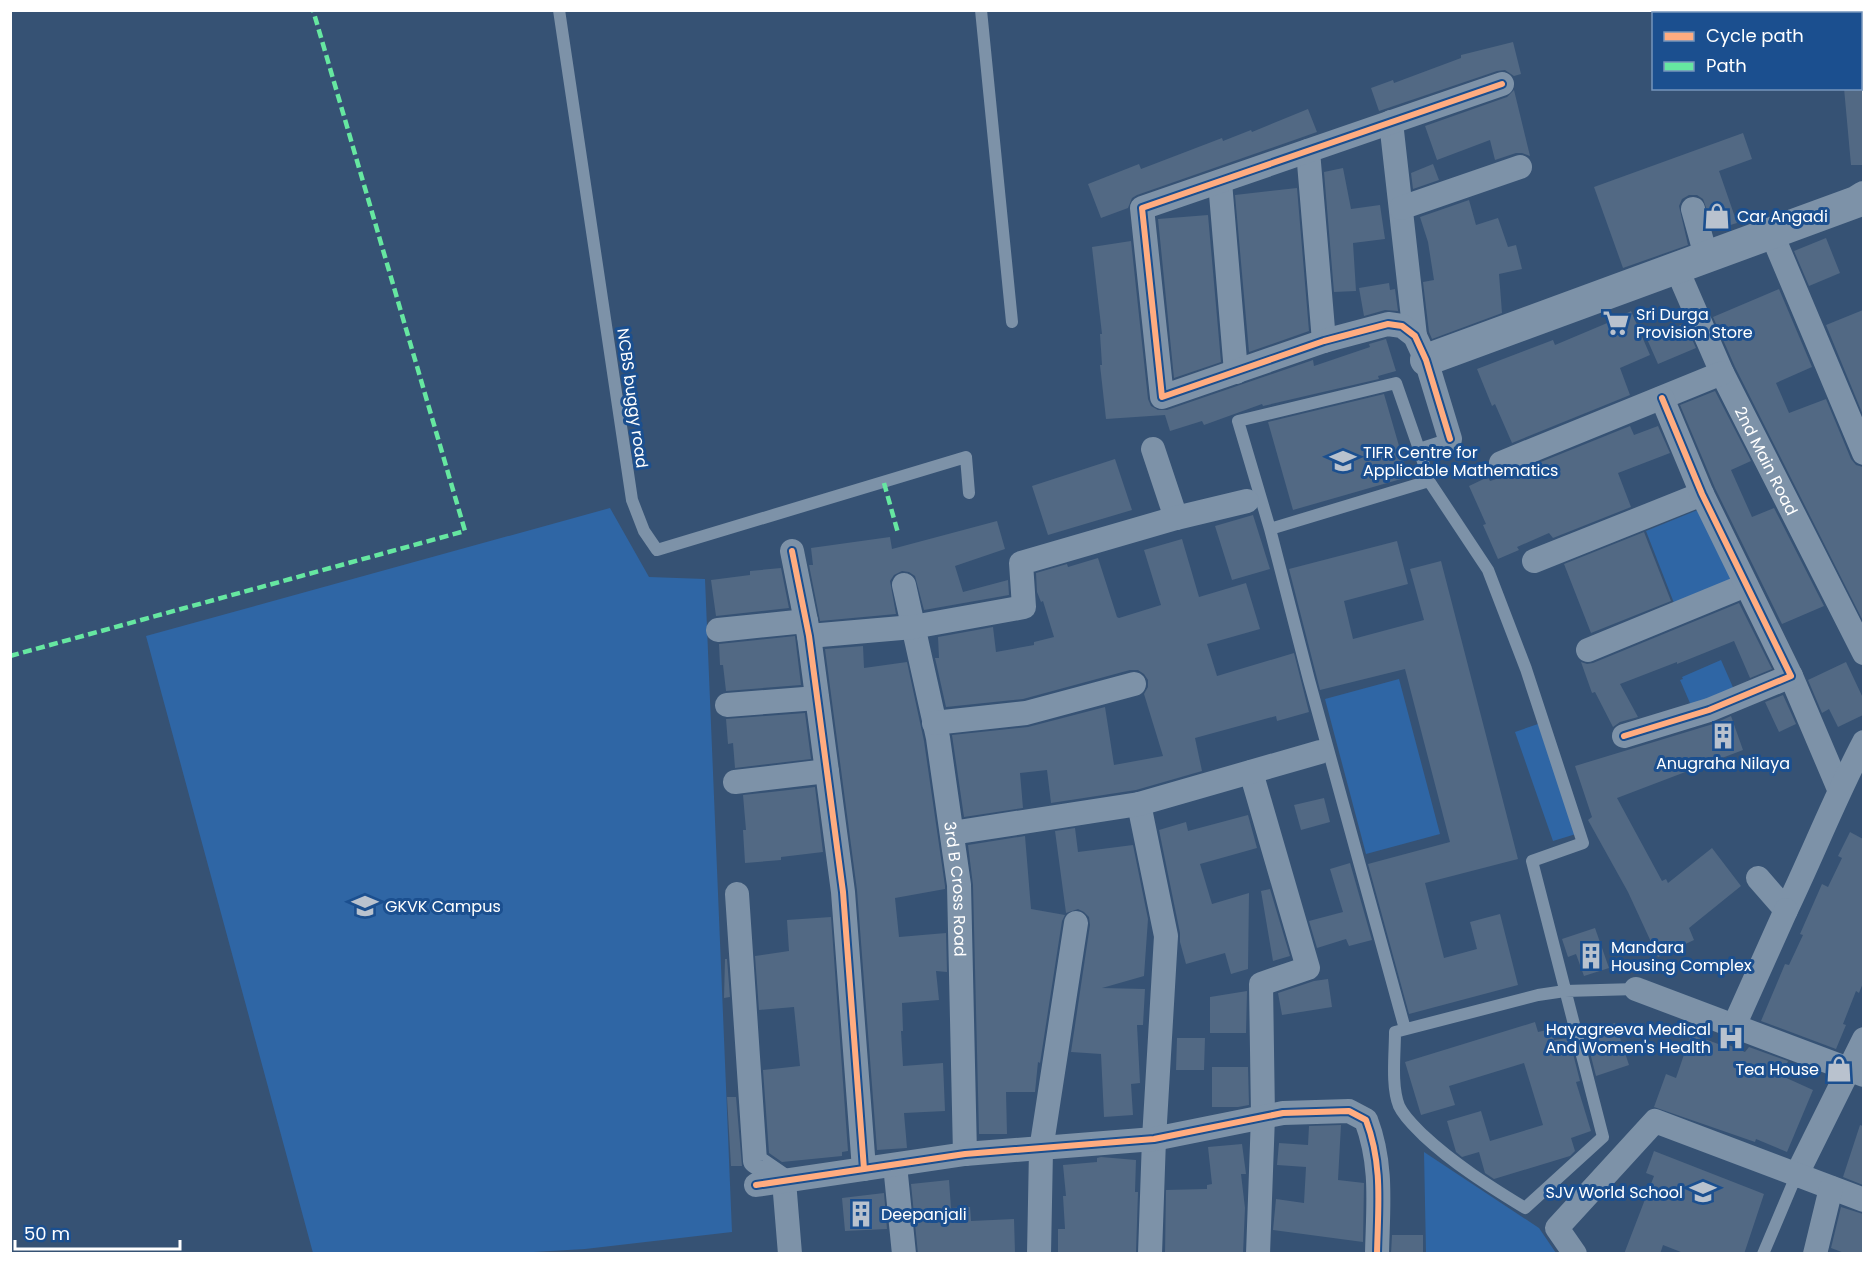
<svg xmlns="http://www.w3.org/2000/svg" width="1874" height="1264" viewBox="0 0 1874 1264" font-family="Poppins,sans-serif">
	<rect width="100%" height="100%" fill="#365274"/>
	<path fill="#2f66a5" d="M610,508L649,577L705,579L732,1232L585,1249L497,1254L313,1253L146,636Z
		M1700,509L1736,578L1674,603L1646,531Z
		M1721,660L1735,692L1693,710L1680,680L1683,679L1682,677Z
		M1399,679L1440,834L1366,854L1325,699Z
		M1538,724L1576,834L1553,841L1515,732Z
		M1424,1152L1539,1228L1556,1253H1426Z"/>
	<path fill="#526984" d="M1513,42L1521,74L1514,76L1505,70L1497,71L1379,111L1371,88L1393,80L1394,83L1461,58V55Z
		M1844,88H1863V165H1851Z
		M1514,90L1530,156L1522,153H1516L1495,160L1490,140L1437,160L1425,126L1507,97Z
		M1308,109L1317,132L1137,195L1132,198L1128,208L1101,218L1088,184L1139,164L1141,169L1222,138L1223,141L1251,130L1252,132Z
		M1743,133L1752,159L1719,171L1737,223L1714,230L1703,199L1697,195H1689L1682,199L1679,206L1688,245L1623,268L1594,187Z
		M1433,164L1439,180L1413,189L1411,173Z
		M1343,168L1351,209L1380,205L1385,239L1353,243L1356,291L1334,292L1324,172Z
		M1297,188L1309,331L1249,352L1235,195Z
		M1469,200L1476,225L1498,218L1508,247L1516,245L1522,269L1499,274L1502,313L1432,339L1429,332L1423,282L1434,280L1428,242L1420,217Z
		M1208,215L1221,362L1174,378L1158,219Z
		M1826,238L1840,273L1809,286L1794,251Z
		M1131,241L1148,399L1151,406L1158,410H1167L1313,360L1314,366L1370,347L1369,344L1386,339L1396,371L1378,376L1379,379L1263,406L1262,404L1204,425L1202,421L1170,431L1165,415L1106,419L1100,365H1102L1100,334H1102L1092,247Z
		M1389,283L1390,290L1395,289L1398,311L1385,310L1364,316L1359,288Z
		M1779,289L1812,367L1776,383L1789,413L1826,399L1851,459L1856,465L1863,467V621L1735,367L1713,317Z
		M1863,310V415L1826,325Z
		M1631,311L1650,355L1620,368L1630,395L1512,443L1495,404L1492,406L1477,369L1553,340L1555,345L1612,321Z
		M1681,325L1683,329L1687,328L1696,348L1658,364L1647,339Z
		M1715,391L1751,461L1731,470L1752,517L1774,508L1824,606L1782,624L1715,488L1680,405Z
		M1384,394L1408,477L1293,510L1268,422Z
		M1630,426L1634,435L1658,426L1670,453L1618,473L1631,507L1553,538L1549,533L1517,547L1519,550L1498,559L1483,525L1486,524L1469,486L1488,477L1490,481L1506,476Z
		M1115,459L1132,510L1048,535L1032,486Z
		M1253,515L1270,569L1232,580L1215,526Z
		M997,521L1005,549L955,566L963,592L1008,580L1009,595L924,610L915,576L909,572L902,571L894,575L890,581L896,614L820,621L809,565H813L811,548L890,537L892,549Z
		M1644,532L1671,601L1591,633L1564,564Z
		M1182,539L1199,597L1246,583L1260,629L1207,644L1217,676L1294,653L1309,712L1277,721L1276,716L1195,738L1202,771L1136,790L1051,803L1047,770L1020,773L1023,808L964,817L952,735L1028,727L1105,707L1114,765L1163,756L1144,694L1148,687V680L1144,674L1138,670H1130L1023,699L946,707L935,658H939L938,637L993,627L996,652L1034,645V642L1054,637L1043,601L1041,602L1037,592L1036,573L1067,564L1068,567L1098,558L1117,617L1119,618L1161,605L1144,550Z
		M1397,541L1408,584L1344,601L1353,639L1424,620L1410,569L1441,561L1518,859L1425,883L1444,958L1477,949L1470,922L1500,914L1518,985L1409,1014L1368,864L1450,842L1405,669L1320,690L1289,569Z
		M781,568L789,608L716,616L711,580L750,575V571Z
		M1739,603L1772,669L1750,678L1734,641L1677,664V662L1620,684L1638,717L1620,722L1613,727L1595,692L1592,693L1581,662L1587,664L1593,663Z
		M795,636L801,685L726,691L723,665H720L719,644Z
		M863,646L864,668L907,662L924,741L945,886V889L895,898L899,937L946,933L947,972L936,971L939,1000L902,1003L903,1031H901L903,1066L943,1063L945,1111L904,1113L907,1148L877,1150L857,890L825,649Z
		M1846,662L1863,698V715L1838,727L1829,709L1822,713L1808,680Z
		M1783,695L1796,724L1779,732L1765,702Z
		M805,713L811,759L735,768L733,743L728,744L726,719Z
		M1731,716L1743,750L1617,798L1662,881L1666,879L1668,883L1712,848L1741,886L1689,928L1694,940L1658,957L1628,892L1588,820L1592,817L1575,766L1713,724Z
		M815,787L823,852L781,857V860L745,863L743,830H746L743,795Z
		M1324,798L1330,822L1301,830L1294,805Z
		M1248,815L1257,848L1200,864L1212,904L1249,893L1248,969L1231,974L1225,953L1186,964L1180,942V933L1159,830L1186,822L1188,831Z
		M1075,828L1078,852L1133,845L1148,919L1144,976L1102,988L1145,989L1143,1025H1137L1140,1083L1131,1084L1133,1115L1104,1117L1101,1054L1071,1052L1090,925L1089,917L1084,912L1078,909L1066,913L1055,831Z
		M1850,832L1863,839V983L1859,993L1856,991L1843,1024L1846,1025L1836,1049L1761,1021L1785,964L1789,965L1803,935L1800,934L1822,884L1828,887L1842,858L1838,856Z
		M1025,836L1031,909L1065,915L1062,921L1040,1063L1038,1062L1035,1092H1006L1007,1134H979L973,885L968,845Z
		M1350,863L1372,940L1349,946L1346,939L1317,948L1309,921L1343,912L1330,869Z
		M1270,889L1290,956L1273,961L1261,891Z
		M831,917L848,1151L842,1152V1156L782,1162L769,1153L763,1070L800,1066L794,1007L759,1010L755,956L789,951L787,920Z
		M1595,928L1609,968L1584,976L1576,954L1568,957L1562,939Z
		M725,959H727L730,997L724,998Z
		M1328,979L1332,1007L1282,1015L1278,993L1314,981Z
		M1247,991L1246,1033H1210V997Z
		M1535,1022L1538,1032L1551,1029L1554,1040L1569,1038L1580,1081L1576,1082L1591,1131L1571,1138L1575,1151L1570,1156L1494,1179L1485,1173L1479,1152L1462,1157L1456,1152L1447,1121L1481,1111L1490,1141L1543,1125L1524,1063L1449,1086L1455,1105L1421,1115L1405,1062Z
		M1615,1023L1629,1065L1596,1076L1585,1033Z
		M1691,1034L1721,1045L1722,1042L1745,1052L1749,1047L1788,1061L1782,1076L1813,1090L1787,1152L1756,1139L1755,1142L1654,1107L1666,1074L1676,1078Z
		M1177,1038H1205L1204,1070H1176Z
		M1212,1067H1248L1249,1105L1238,1107H1212Z
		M727,1097H736L742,1166H731Z
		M1341,1125L1338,1180L1364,1183L1363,1242L1273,1230L1276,1199L1304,1203L1306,1167L1277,1165L1279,1143L1308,1145L1309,1126Z
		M1860,1125L1863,1126V1185L1843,1177Z
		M1242,1144L1246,1174H1241L1245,1208L1243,1254H1165L1166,1190L1207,1189V1185L1212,1184L1208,1147Z
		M1654,1151L1764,1194L1744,1254H1686L1663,1245L1660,1254H1624L1654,1176L1646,1173Z
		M1101,1157L1136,1160L1135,1192H1138L1136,1252L1058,1254V1229H1065L1063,1196H1066L1063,1165L1097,1162V1158Z
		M949,1180L951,1208L970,1207L971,1221L1014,1219L1015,1253L918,1254L911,1184Z
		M884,1193L887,1229L845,1231L842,1198Z
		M1841,1207L1863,1214V1254H1847L1831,1248Z
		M1392,1235H1423V1254H1391Z"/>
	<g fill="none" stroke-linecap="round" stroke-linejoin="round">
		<path stroke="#7d92a8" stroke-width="12" d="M559,10L632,500L644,531L657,550L966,457L969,493
			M981,10L1012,322
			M1419,449L1396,383L1238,421L1270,529L1429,481L1419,449L1450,439
			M1429,481L1488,570L1526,669L1583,843L1532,861L1603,1137L1525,1208C1489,1186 1454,1164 1423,1135C1415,1127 1404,1117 1399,1106C1391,1086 1395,1054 1395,1032L1538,995L1565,991L1636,989
			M1270,529L1309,680L1405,1029
			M1763,1254L1796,1176"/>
		<g stroke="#7d92a8" stroke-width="24">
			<path d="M1391,122L1415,336"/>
			<path d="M1308,151L1324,341"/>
			<path d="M1220,182L1236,372"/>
			<path d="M1401,208L1520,167"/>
			<path d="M1693,209L1706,256"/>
			<path d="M1771,232L1864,453"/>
			<path id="s1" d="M1676,267L1722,373L1864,653"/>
			<path d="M1450,439L1426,360L1415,336L1402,326L1388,324L1324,341L1162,397L1142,208L1502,84"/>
			<path d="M1153,449L1176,518"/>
			<path d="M1501,463L1722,373"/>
			<path d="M792,551L809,636L843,892L864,1169"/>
			<path d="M1534,561L1702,494"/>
			<path id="s2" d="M904,585L938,738L959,885L965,1154"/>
			<path d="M718,630L806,621"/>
			<path d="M809,636L913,627L1024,607L1021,563L1176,518L1247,501"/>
			<path d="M1588,650L1746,585"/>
			<path d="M1791,676L1839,789"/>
			<path d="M727,705L817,698"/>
			<path d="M934,723L1026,713L1134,684"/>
			<path d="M1624,736L1709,710L1791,676L1702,494L1662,398"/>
			<path d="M1251,772L1308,968L1261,984L1263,1116L1258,1254"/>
			<path d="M735,782L827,771"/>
			<path d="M1139,804L1166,936L1154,1139L1150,1254"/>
			<path d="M952,833L1139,804L1320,752"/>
			<path d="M1758,878L1786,910C1813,854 1835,797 1864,742"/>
			<path d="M737,894L755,1161L784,1181L790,1254"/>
			<path d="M1636,989L1864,1075"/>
			<path d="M1734,1026L1786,910"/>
			<path d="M895,1165L904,1254"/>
			<path d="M1796,1176L1864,1039"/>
			<path d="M756,1185L965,1154L1154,1139L1283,1113L1349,1111L1366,1120C1383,1165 1378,1206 1377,1254"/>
			<path d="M1039,1254L1041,1150L1076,923"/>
			<path d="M1575,1254L1557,1228L1655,1121L1864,1200"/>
			<path d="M1815,1254L1831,1188"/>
		</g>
		<path stroke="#7d92a8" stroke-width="32" d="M1426,360L1856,202L1864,197"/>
		<path stroke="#66e7a1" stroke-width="4.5" stroke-dasharray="9 4.5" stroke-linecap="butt" d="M884,483L898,533
			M10,656L465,531L313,10"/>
		<g stroke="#1b4f8f" stroke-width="10">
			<path id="cycleway" d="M1450,439L1426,360L1415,336L1402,326L1388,324L1324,341L1162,397L1142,208L1502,84
				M792,551L809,636L843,892L864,1169
				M1624,736L1709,710L1791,676L1702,494L1662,398
				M756,1185L965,1154L1154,1139L1283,1113L1349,1111L1366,1120C1383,1165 1378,1206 1377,1254"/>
		</g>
		<use href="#cycleway" stroke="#ffac80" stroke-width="6"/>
	</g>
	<defs>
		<g id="shop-bare" transform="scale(2.07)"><path d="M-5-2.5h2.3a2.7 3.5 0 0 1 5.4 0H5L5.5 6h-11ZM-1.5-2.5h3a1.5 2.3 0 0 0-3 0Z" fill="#b9c2ce" stroke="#1b4f8f" stroke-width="2.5" paint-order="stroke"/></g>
		<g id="supermarket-bare" transform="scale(2.07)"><path d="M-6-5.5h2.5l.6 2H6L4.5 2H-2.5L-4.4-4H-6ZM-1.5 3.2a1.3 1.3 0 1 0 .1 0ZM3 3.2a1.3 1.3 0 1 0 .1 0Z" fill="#b9c2ce" stroke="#1b4f8f" stroke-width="2.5" paint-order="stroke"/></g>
		<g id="university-bare" transform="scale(2.07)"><path d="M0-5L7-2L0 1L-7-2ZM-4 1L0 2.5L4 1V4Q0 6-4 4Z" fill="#b9c2ce" stroke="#1b4f8f" stroke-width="2.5" paint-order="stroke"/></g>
		<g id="building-bare" transform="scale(2.07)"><path d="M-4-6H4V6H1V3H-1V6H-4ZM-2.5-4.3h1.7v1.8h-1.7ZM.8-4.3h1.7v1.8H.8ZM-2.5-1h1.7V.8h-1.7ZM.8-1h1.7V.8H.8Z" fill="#b9c2ce" stroke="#1b4f8f" stroke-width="2.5" paint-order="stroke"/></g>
		<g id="hospital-bare" transform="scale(2.07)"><path d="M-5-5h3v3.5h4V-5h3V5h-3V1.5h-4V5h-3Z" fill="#b9c2ce" stroke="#1b4f8f" stroke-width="2.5" paint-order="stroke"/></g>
		<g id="school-bare" transform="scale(2.07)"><path d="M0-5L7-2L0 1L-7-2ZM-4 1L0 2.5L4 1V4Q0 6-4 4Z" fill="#b9c2ce" stroke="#1b4f8f" stroke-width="2.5" paint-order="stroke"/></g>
	</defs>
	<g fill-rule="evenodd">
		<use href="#shop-bare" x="1717" y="216"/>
		<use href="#supermarket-bare" x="1616" y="323"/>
		<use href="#university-bare" x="1343" y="461"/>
		<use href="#building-bare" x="1723" y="736"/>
		<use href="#university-bare" x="365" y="906"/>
		<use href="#building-bare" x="1591" y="956"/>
		<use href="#hospital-bare" x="1731" y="1038"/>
		<use href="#shop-bare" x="1839" y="1069"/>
		<use href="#school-bare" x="1703" y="1192"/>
		<use href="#building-bare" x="861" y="1214"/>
	</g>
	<g text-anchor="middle" stroke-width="6" stroke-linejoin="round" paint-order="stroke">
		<g font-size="16" fill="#fff" stroke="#1b4f8f" text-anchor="start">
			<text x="1737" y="222">Car Angadi</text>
			<text x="1636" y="320">Sri Durga<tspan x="1636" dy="18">Provision Store</tspan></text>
			<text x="1363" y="458">TIFR Centre for<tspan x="1363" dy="18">Applicable Mathematics</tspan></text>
			<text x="1723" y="769" text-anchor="middle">Anugraha Nilaya</text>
			<text x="385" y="912">GKVK Campus</text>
			<text x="1611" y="953">Mandara<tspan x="1611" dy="18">Housing Complex</tspan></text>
			<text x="1711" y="1035" text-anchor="end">Hayagreeva Medical<tspan x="1711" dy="18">And Women's Health</tspan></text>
			<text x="1819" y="1075" text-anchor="end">Tea House</text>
			<text x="1683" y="1198" text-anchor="end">SJV World School</text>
			<text x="881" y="1220">Deepanjali</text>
		</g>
		<g font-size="16" fill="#fff" stroke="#1b4f8f">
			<text transform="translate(633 398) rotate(82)" y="6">NCBS buggy road</text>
			<text dy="6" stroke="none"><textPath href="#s1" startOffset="214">2nd Main Road</textPath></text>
			<text dy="6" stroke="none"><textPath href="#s2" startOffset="309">3rd B Cross Road</textPath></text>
		</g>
	</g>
	<rect width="1874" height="1264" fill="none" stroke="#ffffff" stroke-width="24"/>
	<rect x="1652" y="12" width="210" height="78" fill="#1b4f8f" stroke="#7695bc" stroke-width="1.5"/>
	<rect x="1664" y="32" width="30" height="9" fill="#ffac80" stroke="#7695bc" stroke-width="1.5"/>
	<text x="1706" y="42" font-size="18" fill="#ffffff">Cycle path</text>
	<rect x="1664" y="62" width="30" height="9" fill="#66e7a1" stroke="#7695bc" stroke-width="1.5"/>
	<text x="1706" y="72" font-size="18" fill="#ffffff">Path</text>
	<path d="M15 1240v9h165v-9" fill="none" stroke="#ffffff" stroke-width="3"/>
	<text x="24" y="1240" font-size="18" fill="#ffffff" stroke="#1b4f8f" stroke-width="4.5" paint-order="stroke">50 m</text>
</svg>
